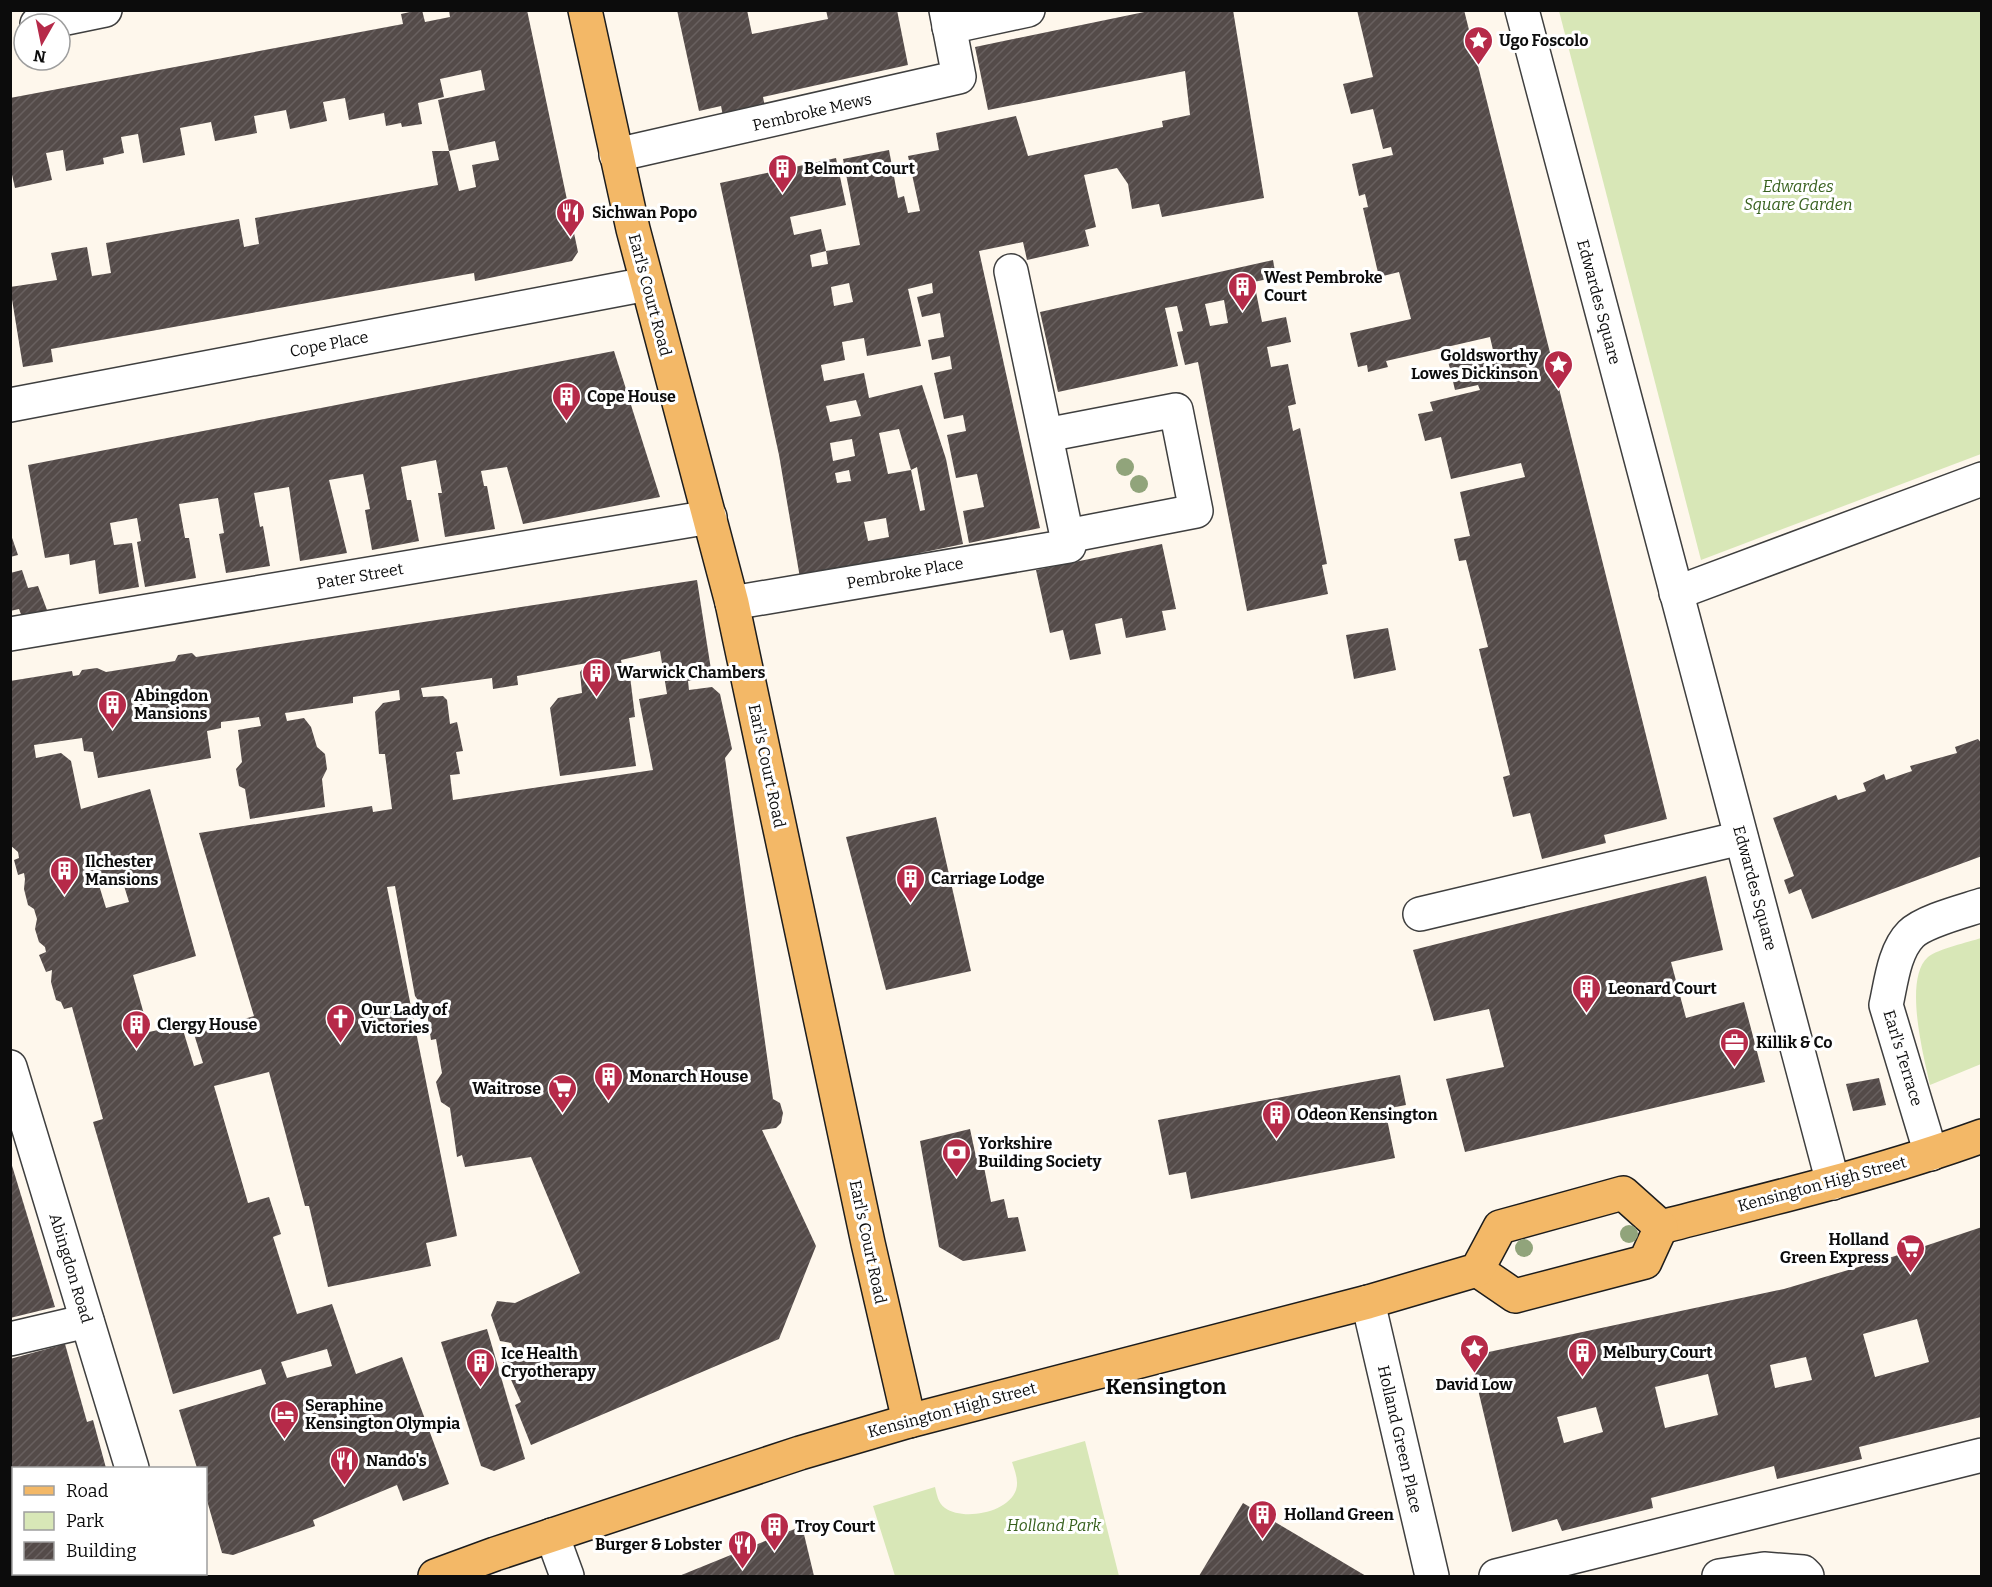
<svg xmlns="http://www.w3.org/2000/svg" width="1992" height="1587" font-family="Bitter,serif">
<defs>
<pattern id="building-hatch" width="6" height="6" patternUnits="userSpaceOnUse" patternTransform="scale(1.5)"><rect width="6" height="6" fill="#544b49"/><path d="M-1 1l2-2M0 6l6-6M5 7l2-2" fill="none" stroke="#68605f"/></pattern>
</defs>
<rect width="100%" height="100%" fill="#fef7ec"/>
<g fill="#d8e7b7">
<polygon points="1559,11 1981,11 1981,454 1701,560"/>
<path d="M 1981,938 L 1981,1064 L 1930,1085 C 1924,1057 1903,979 1928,957 C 1938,949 1969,942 1981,938 Z"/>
<path d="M 1085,1441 L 1119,1576 L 895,1576 L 873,1506 L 935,1487 C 937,1495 938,1503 945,1508 C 963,1521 1008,1513 1016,1490 C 1019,1481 1015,1471 1012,1462 Z"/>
</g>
<g fill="url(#building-hatch)" fill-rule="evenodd">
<polygon points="419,10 422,10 425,22 450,17 449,10 527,10 578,252 572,261 475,281 474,273 51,349 53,362 23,367 10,287 57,280 51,253 87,247 92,276 111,273 106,243 239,219 244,247 259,244 255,218 438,185 432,151 449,151 459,191 476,187 472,165 499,160 495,141 449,151 438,100 485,90 481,70 440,79 444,97 418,103 422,124 402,127 401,123 386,126 384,113 349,120 345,98 323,102 327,121 290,129 286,110 254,116 257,133 215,141 211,122 180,128 185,155 143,163 138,134 121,137 124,153 103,158 104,164 66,171 63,150 46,153 52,180 15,188 10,166 10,98 403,24 401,14"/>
<polygon points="677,10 747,10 752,34 828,19 826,10 897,10 908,65 763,97 765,107 723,116 721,106 699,111"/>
<path d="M 1154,10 L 1233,10 L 1264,198 L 1162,217 L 1159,204 L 1132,209 L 1128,184 L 1117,168 L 1084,175 L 1096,227 L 1085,230 L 1089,246 L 1027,260 L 1023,242 L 979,251 L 1040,528 L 969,543 L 963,511 L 984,507 L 977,474 L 956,478 L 947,435 L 966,431 L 963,415 L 944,419 L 934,373 L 952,369 L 950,356 L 932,360 L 928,340 L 944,337 L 940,313 L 922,317 L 917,297 L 933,293 L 932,283 L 908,289 L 921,346 L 867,356 L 864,338 L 842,342 L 845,360 L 821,365 L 824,381 L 864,373 L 869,398 L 922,385 L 946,459 L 963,544 L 800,578 L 779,455 L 720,183 L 836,158 L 846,205 L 790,217 L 794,235 L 821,229 L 826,251 L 810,255 L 812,267 L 828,264 L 826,251 L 860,245 L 843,159 L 889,150 L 898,198 L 904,196 L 908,213 L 920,211 L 908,156 L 939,150 L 936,133 L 1016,116 L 1028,156 L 1163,127 L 1162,121 L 1190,115 L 1185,71 L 988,110 L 975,47 ZM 849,283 L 853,302 L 834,306 L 831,287 ZM 856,400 L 861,416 L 830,422 L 826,406 ZM 899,429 L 911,470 L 888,474 L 879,433 ZM 852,439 L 855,456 L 833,461 L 830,443 ZM 917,467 L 925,510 L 920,511 L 911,470 ZM 849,470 L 851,481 L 837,483 L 835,473 ZM 886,518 L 889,537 L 868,541 L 864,522 Z"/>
<polygon points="1357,10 1464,10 1667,819 1604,835 1606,843 1542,859 1530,813 1513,817 1503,777 1510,775 1479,649 1488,647 1466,560 1459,561 1454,539 1470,536 1460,492 1525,477 1521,463 1451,479 1441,437 1425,441 1418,414 1433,411 1430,402 1480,390 1478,385 1455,390 1448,361 1493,350 1490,337 1386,361 1388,367 1368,372 1367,365 1358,367 1350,333 1411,319 1399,272 1379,277 1363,208 1368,207 1365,194 1359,196 1352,164 1393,155 1391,147 1383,149 1373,109 1351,114 1343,84 1373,77"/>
<path d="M 1273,260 L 1276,277 L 1254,282 L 1262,322 L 1286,317 L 1291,342 L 1267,347 L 1271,367 L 1288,364 L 1296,404 L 1288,406 L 1293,431 L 1300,428 L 1327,564 L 1322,565 L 1328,594 L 1247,611 L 1198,362 L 1185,365 L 1177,332 L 1183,331 L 1177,306 L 1165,308 L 1178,366 L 1058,392 L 1040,312 ZM 1224,300 L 1228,323 L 1210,326 L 1205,304 Z"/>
<polygon points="614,351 660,497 523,524 507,467 481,471 484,486 487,486 495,529 445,537 438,493 442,493 436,460 401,467 407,500 411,500 419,541 372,550 365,510 370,509 363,474 329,480 347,553 300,561 289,487 254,493 260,527 263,526 270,566 226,573 219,534 224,533 218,498 179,504 185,538 189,538 196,578 145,587 137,542 141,541 137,518 110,523 114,545 132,543 139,587 99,594 95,560 70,565 69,554 45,558 28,465"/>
<polygon points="10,532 18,555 10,557"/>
<polygon points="1162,544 1176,609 1162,611 1166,630 1126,638 1122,618 1095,624 1101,654 1070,660 1063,630 1050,633 1036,570"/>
<polygon points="22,570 28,588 38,586 47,610 22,617 19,609 10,611 10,573"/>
<path d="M 697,580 L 712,676 L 688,681 L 689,690 L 712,687 L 720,694 L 732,749 L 725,758 L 773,1099 L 780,1103 L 783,1113 L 781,1123 L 776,1128 L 762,1130 L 816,1246 L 779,1339 L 531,1445 L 515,1405 L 521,1402 L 503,1362 L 517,1355 L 511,1343 L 500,1341 L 491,1315 L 497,1301 L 515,1303 L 580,1273 L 531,1157 L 465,1167 L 462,1155 L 457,1157 L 450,1108 L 441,1102 L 436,1082 L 442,1073 L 436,1039 L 431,1040 L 427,1013 L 415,996 L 395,886 L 387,887 L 457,1236 L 426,1243 L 431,1266 L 328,1287 L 309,1206 L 305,1206 L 269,1072 L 214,1086 L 248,1203 L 269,1197 L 281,1234 L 273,1237 L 297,1314 L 332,1304 L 356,1374 L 402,1357 L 449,1484 L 403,1501 L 397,1485 L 313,1520 L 315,1526 L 233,1555 L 222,1553 L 206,1497 L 206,1468 L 197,1468 L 179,1410 L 266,1384 L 261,1369 L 173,1394 L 93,1122 L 103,1119 L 72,1007 L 64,1009 L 61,1002 L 56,1000 L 51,982 L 52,970 L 46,972 L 39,955 L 46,952 L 45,947 L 39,942 L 35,929 L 37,919 L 34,909 L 28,905 L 24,889 L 25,879 L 24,873 L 18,875 L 14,860 L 19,858 L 18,852 L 10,845 L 10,681 L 72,671 L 73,676 L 79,675 L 82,670 L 97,668 L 106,672 L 175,661 L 178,655 L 192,653 L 196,657 ZM 660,651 L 667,694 L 639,699 L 653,770 L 453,800 L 450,775 L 460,774 L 456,752 L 463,751 L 457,722 L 450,724 L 447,700 L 443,696 L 423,697 L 421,688 L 492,678 L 493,689 L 518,685 L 517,676 L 587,663 L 580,672 L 582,693 L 558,698 L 550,708 L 560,776 L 636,766 L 629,718 L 635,717 L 630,676 L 624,677 L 621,660 ZM 399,690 L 400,700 L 383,703 L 375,712 L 379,754 L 385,754 L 392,809 L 373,812 L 372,806 L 199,833 L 254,1016 L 194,1034 L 203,1063 L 194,1066 L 183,1030 L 169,1034 L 167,1028 L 149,1032 L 133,975 L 196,956 L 150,789 L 81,809 L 71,761 L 61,753 L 36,758 L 34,745 L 82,738 L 84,751 L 93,752 L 98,778 L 211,758 L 207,731 L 221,728 L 221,722 L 259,717 L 261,726 L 238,730 L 242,762 L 236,769 L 239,786 L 245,789 L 250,819 L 325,807 L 322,779 L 327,769 L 325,754 L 317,747 L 311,727 L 304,718 L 287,721 L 285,713 L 353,703 L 353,697 ZM 121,876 L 129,902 L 106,908 L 98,882 ZM 327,1349 L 332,1366 L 287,1378 L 281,1362 Z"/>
<polygon points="1388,628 1396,670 1354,679 1346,635"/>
<polygon points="1978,739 1982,744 1982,856 1812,919 1801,889 1789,894 1784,880 1794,876 1773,818 1836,795 1838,800 1866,791 1863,783 1884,774 1886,780 1912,771 1910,766 1957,753 1955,747"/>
<polygon points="936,817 971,971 886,990 846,837"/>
<polygon points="1706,876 1723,950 1671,962 1686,1018 1744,1002 1765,1082 1465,1152 1446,1079 1504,1067 1489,1009 1434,1021 1413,950"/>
<polygon points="1400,1075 1406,1105 1385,1109 1395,1158 1191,1199 1186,1172 1169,1175 1158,1120"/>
<polygon points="1879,1078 1886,1105 1853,1111 1846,1084"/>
<polygon points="970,1129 976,1157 982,1157 991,1202 1004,1199 1008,1218 1018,1217 1026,1251 963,1261 939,1247 920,1141"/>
<polygon points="10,1159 55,1307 10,1318"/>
<path d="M 1982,1227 L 1981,1417 L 1859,1447 L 1862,1459 L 1777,1479 L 1774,1466 L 1651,1498 L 1653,1508 L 1562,1531 L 1557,1519 L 1512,1532 L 1470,1356 L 1784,1289 L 1889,1258 ZM 1917,1319 L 1929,1362 L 1875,1377 L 1863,1334 ZM 1806,1357 L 1812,1380 L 1775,1388 L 1770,1365 ZM 1708,1374 L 1718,1415 L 1665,1428 L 1655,1387 ZM 1596,1407 L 1603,1432 L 1564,1443 L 1557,1417 Z"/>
<polygon points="487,1329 525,1459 494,1471 481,1466 441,1342"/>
<polygon points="65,1344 87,1422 93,1420 106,1468 14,1468 14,1526 10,1526 10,1359"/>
<polygon points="1243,1503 1366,1576 1199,1576"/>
<polygon points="802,1526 814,1576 679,1576"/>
<polygon points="14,1536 14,1574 134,1574 135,1576 10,1576 10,1537"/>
</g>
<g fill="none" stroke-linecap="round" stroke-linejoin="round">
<defs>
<g id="minor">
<polyline points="1522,10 1833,1183"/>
<polyline points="37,24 105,10"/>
<polyline points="949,27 1028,10"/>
<polyline points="616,155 959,77 946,10"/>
<polyline points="10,405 647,284"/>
<polyline points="1046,435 1176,410 1196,511 1067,536"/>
<polyline points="1676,593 1982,479"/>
<polyline points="732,603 1069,546 1011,271"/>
<polyline points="10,634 710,517"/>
<polyline points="1420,914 1741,838"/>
<polyline points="10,1067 132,1468"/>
<path d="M 1931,1154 L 1886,1005 C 1891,983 1894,951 1911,934 C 1924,921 1964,911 1982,905"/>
<polyline points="1368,1302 1432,1576"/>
<polyline points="10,1339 87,1321"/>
<polyline points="552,1535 567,1576"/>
<polyline points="169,1574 170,1576"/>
<polyline points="1496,1576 1982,1455"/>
<polyline points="1719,1576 1764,1569 1803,1572 1807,1576"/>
</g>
<g id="major">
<polyline points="585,10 633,229 732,603 868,1243 909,1421"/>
<path d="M 1661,1227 C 1769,1199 1877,1174 1982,1136"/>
<polyline points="1477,1270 1515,1296 1645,1262 1661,1227"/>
<polyline points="435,1576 495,1554 800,1453 909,1421 1368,1302 1477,1270 1500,1227 1623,1193 1661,1227"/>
</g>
</defs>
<use href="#minor" stroke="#3f3f3f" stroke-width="36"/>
<use href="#major" stroke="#1d1d1d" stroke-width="36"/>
<use href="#minor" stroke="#fff" stroke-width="33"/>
<use href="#major" stroke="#f3b867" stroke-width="33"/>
</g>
<g fill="#91a47b">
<circle cx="1125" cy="467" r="9"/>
<circle cx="1139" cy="484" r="9"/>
<circle cx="1629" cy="1234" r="9"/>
<circle cx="1524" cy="1248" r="9"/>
</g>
<defs>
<symbol id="sight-pin" viewBox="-11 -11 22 30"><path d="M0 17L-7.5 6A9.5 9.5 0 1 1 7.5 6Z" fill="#b62a49" stroke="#fff"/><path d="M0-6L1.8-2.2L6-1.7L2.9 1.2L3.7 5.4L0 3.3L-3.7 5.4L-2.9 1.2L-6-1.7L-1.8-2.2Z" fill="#fff"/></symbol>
<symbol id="building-pin" viewBox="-11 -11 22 30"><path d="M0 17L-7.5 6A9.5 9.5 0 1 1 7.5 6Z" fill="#b62a49" stroke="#fff"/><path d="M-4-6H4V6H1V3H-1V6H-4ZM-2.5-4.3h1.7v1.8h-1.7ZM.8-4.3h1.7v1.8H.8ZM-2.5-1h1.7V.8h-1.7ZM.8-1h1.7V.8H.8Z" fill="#fff"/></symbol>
<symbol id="restaurant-pin" viewBox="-11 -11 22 30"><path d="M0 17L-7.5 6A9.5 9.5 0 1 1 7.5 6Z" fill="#b62a49" stroke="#fff"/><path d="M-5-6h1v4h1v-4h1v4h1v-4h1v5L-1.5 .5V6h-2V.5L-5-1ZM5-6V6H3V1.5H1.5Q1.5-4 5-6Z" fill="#fff"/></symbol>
<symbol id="church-pin" viewBox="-11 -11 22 30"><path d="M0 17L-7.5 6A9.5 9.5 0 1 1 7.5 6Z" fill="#b62a49" stroke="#fff"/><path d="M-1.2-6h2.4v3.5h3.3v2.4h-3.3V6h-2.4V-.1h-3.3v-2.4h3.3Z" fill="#fff"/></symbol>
<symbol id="office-pin" viewBox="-11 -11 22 30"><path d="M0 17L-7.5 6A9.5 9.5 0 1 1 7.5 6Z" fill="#b62a49" stroke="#fff"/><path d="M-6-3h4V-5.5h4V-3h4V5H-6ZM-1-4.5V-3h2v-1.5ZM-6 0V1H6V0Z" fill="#fff"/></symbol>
<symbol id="supermarket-pin" viewBox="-11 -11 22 30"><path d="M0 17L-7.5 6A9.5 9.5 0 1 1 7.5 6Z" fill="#b62a49" stroke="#fff"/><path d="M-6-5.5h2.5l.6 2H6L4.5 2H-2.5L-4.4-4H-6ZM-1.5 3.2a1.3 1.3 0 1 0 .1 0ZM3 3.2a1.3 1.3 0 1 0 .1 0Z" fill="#fff"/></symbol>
<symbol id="bank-pin" viewBox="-11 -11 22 30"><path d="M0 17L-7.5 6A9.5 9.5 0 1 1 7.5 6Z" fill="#b62a49" stroke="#fff"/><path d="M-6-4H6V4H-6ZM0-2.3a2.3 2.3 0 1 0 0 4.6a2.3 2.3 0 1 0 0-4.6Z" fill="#fff"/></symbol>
<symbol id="hotel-pin" viewBox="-11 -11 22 30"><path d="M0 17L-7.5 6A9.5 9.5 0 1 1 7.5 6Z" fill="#b62a49" stroke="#fff"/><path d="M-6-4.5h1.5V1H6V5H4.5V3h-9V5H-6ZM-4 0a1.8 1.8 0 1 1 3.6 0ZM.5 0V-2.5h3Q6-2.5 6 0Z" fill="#fff"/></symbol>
</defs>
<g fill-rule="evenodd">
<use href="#sight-pin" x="1462" y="24" width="33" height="45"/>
<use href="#building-pin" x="766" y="152" width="33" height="45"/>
<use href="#restaurant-pin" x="554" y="196" width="33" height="45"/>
<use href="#building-pin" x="1226" y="270" width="33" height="45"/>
<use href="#sight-pin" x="1542" y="348" width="33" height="45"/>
<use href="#building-pin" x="550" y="380" width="33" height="45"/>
<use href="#building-pin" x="580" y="656" width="33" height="45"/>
<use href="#building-pin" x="96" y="688" width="33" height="45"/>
<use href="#building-pin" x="48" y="854" width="33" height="45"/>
<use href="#building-pin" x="894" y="862" width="33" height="45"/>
<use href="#building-pin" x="1570" y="972" width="33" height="45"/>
<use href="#church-pin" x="324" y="1002" width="33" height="45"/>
<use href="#building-pin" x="120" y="1008" width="33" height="45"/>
<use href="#office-pin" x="1718" y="1026" width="33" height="45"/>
<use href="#building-pin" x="592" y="1060" width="33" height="45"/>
<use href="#supermarket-pin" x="546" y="1072" width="33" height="45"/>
<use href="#building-pin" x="1260" y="1098" width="33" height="45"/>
<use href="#bank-pin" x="940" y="1136" width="33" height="45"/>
<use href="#supermarket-pin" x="1894" y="1232" width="33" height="45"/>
<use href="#sight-pin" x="1458" y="1332" width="33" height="45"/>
<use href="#building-pin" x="1566" y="1336" width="33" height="45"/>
<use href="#building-pin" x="464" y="1346" width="33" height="45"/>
<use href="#hotel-pin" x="268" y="1398" width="33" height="45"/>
<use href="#restaurant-pin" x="328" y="1444" width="33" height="45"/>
<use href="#building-pin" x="1246" y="1498" width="33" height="45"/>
<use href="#building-pin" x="758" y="1510" width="33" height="45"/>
<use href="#restaurant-pin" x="726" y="1528" width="33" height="45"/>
</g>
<g text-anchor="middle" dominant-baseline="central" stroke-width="6" stroke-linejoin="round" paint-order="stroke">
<g font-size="16" font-weight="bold" fill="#0c0c0c" stroke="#fff" text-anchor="start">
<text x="1499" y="40">Ugo Foscolo</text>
<text x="804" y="168">Belmont Court</text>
<text x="592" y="212">Sichwan Popo</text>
<text x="1264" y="277">West Pembroke<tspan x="1264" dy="18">Court</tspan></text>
<text x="1538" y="355" text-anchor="end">Goldsworthy<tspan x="1538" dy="18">Lowes Dickinson</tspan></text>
<text x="587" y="396">Cope House</text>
<text x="617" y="672">Warwick Chambers</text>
<text x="134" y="695">Abingdon<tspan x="134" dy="18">Mansions</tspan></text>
<text x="85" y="861">Ilchester<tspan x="85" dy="18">Mansions</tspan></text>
<text x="931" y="878">Carriage Lodge</text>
<text x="1608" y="988">Leonard Court</text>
<text x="361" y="1009">Our Lady of<tspan x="361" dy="18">Victories</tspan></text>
<text x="157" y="1024">Clergy House</text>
<text x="1756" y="1042">Killik &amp; Co</text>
<text x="629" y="1076">Monarch House</text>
<text x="541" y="1088" text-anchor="end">Waitrose</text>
<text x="1297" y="1114">Odeon Kensington</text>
<text x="978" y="1143">Yorkshire<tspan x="978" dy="18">Building Society</tspan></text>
<text x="1889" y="1239" text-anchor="end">Holland<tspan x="1889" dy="18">Green Express</tspan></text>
<text x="1603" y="1352">Melbury Court</text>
<text x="501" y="1353">Ice Health<tspan x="501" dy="18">Cryotherapy</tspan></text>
<text x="1474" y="1384" text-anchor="middle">David Low</text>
<text x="305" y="1405">Seraphine<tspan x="305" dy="18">Kensington Olympia</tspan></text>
<text x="366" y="1460">Nando's</text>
<text x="1284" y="1514">Holland Green</text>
<text x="795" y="1526">Troy Court</text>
<text x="722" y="1544" text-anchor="end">Burger &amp; Lobster</text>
</g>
<g font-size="16" fill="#0c0c0c" stroke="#fff">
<text transform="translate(812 112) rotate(-13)">Pembroke Mews</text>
<text transform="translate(650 295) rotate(75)">Earl's Court Road</text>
<text transform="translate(1599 302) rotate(75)">Edwardes Square</text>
<text transform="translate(329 344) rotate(-11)">Cope Place</text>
<text transform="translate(905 573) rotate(-10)">Pembroke Place</text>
<text transform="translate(360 576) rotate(-10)">Pater Street</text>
<text transform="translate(767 766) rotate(78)">Earl's Court Road</text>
<text transform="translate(1755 888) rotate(75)">Edwardes Square</text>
<text transform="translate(1903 1058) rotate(73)">Earl's Terrace</text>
<text transform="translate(1822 1184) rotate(-15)">Kensington High Street</text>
<text transform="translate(868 1242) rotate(78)">Earl's Court Road</text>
<text transform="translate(71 1268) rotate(73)">Abingdon Road</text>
<text transform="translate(952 1410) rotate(-15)">Kensington High Street</text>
<text transform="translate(1400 1439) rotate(77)">Holland Green Place</text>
</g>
<g font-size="16" font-style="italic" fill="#38611f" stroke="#fff">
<text x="1798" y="186">Edwardes<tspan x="1798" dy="18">Square Garden</tspan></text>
<text x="1054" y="1525">Holland Park</text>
</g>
<g font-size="22" font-weight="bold" fill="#0c0c0c" stroke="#fff">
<text x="1166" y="1386">Kensington</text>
</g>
</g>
<rect width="1992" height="1587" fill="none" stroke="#0c0c0c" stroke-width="24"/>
<rect x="12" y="1467" width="195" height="108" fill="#ffffff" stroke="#9e9e9e" stroke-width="1.5"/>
<rect x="24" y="1486" width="30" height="9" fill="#f3b867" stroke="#9e9e9e" stroke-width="1.5"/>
<text x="66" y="1497" font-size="18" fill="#0c0c0c">Road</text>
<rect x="24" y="1512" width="30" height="18" fill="#d8e7b7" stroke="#9e9e9e" stroke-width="1.5"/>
<text x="66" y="1527" font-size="18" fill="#0c0c0c">Park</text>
<rect x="24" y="1542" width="30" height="18" fill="url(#building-hatch)" stroke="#9e9e9e" stroke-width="1.5"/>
<text x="66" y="1557" font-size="18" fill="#0c0c0c">Building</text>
<g transform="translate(42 42) rotate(189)"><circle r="28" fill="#ffffff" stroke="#9e9e9e" stroke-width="1.5"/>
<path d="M0-4.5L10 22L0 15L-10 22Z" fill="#b62a49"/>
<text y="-9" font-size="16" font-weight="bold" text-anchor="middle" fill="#0c0c0c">N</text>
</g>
</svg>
